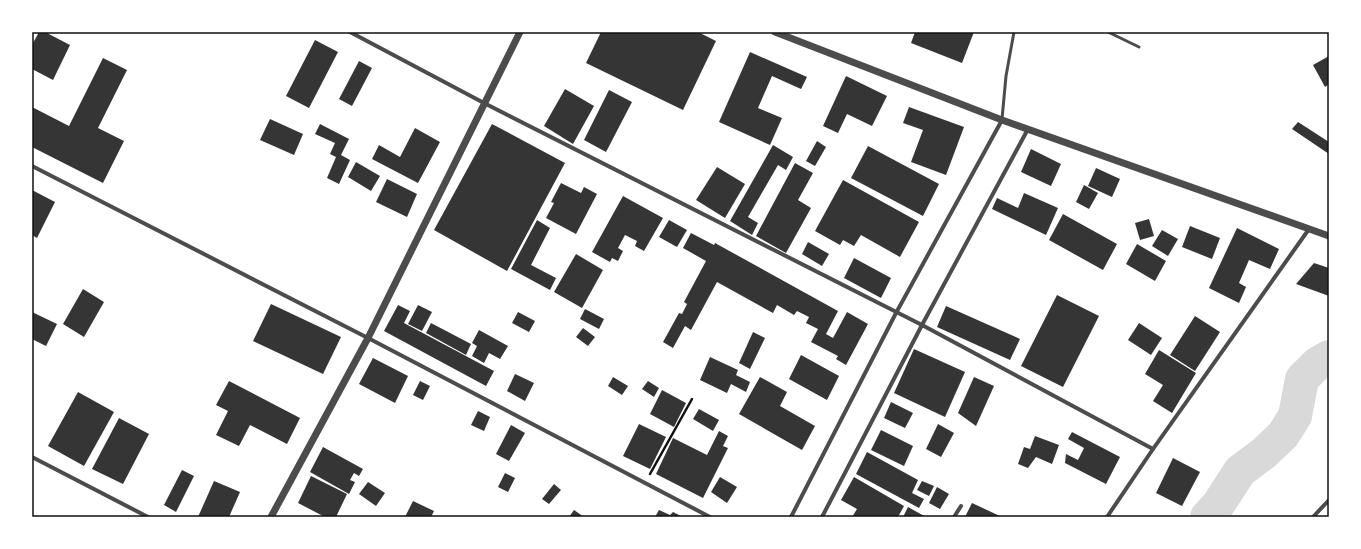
<svg xmlns="http://www.w3.org/2000/svg" width="1361" height="549" font-family="Commissioner,sans-serif">
<rect width="100%" height="100%" fill="#fff"/>
<g fill="none" stroke-linecap="round" stroke-linejoin="round">
<polyline stroke="#d9d9d9" stroke-width="34" points="1207,517 1218,505 1240,471 1264,453 1283,435 1295,416 1302,379 1317,364 1329,357"/>
</g>
<g fill="#353535">
<polygon points="39,32 45,32 70,45 53,80 32,69 32,45"/>
<polygon points="601,32 698,32 716,41 683,110 586,63"/>
<polygon points="915,32 974,32 962,63 911,43"/>
<polygon points="315,40 338,52 309,108 286,96"/>
<polygon points="750,52 807,77 801,89 772,76 758,108 782,118 770,145 719,122"/>
<polygon points="1329,56 1329,84 1325,87 1313,65"/>
<polygon points="103,58 127,70 98,128 124,141 103,183 32,147 32,107 69,126"/>
<polygon points="359,61 372,68 352,106 339,99"/>
<polygon points="846,76 887,96 872,126 847,114 838,133 823,126"/>
<polygon points="565,89 594,106 573,144 544,126"/>
<polygon points="609,90 632,102 606,152 584,140"/>
<polygon points="909,107 964,127 946,175 911,162 923,130 903,123"/>
<polygon points="270,119 303,134 294,155 260,140"/>
<polygon points="1298,122 1329,142 1329,154 1292,129"/>
<polygon points="320,124 349,139 341,155 350,160 339,184 327,178 336,157 330,154 335,143 315,134"/>
<polygon points="492,124 565,163 507,271 434,230"/>
<polygon points="415,128 440,142 418,183 372,159 379,145 400,157"/>
<polygon points="817,141 826,147 815,166 806,161"/>
<polygon points="773,145 793,157 786,170 778,165 748,217 758,223 752,235 730,221"/>
<polygon points="868,146 939,184 923,216 851,178"/>
<polygon points="1031,149 1061,164 1051,186 1021,172"/>
<polygon points="356,162 380,176 371,191 348,177"/>
<polygon points="795,163 813,173 798,200 811,208 786,253 756,236"/>
<polygon points="717,167 745,184 725,218 696,200"/>
<polygon points="1096,168 1120,179 1112,197 1088,186"/>
<polygon points="387,179 417,194 407,217 376,202"/>
<polygon points="843,180 919,222 900,257 861,235 854,246 843,240 840,245 815,231"/>
<polygon points="561,183 581,193 584,187 597,194 576,234 546,218 554,203 551,202"/>
<polygon points="1084,185 1098,193 1089,209 1076,202"/>
<polygon points="32,190 55,202 37,238 32,235"/>
<polygon points="1024,193 1058,208 1046,235 992,209 997,198 1018,208"/>
<polygon points="623,196 663,218 644,251 635,246 637,241 625,235 618,248 623,251 618,261 612,258 610,262 592,252"/>
<polygon points="1063,214 1117,244 1103,270 1049,240"/>
<polygon points="1149,219 1154,236 1140,240 1135,223"/>
<polygon points="537,220 550,228 531,265 556,278 550,290 511,269"/>
<polygon points="669,220 687,230 677,247 659,237"/>
<polygon points="1190,226 1220,238 1212,259 1182,247"/>
<polygon points="1237,228 1279,249 1270,269 1249,260 1239,283 1246,287 1239,303 1209,288"/>
<polygon points="1162,230 1178,239 1168,256 1152,246"/>
<polygon points="691,233 714,245 715,243 838,311 826,334 833,338 847,312 868,324 846,365 836,359 838,356 811,342 818,329 806,323 809,317 797,311 794,315 777,305 773,313 717,282 691,330 685,326 673,348 663,342 679,313 682,314 687,304 684,302 706,261 683,248"/>
<polygon points="808,242 829,254 822,266 802,254"/>
<polygon points="1137,244 1166,261 1155,281 1126,264"/>
<polygon points="576,254 603,270 582,308 554,292"/>
<polygon points="854,258 891,278 881,298 844,278"/>
<polygon points="1314,263 1329,268 1329,296 1296,284"/>
<polygon points="83,289 104,302 84,337 63,324"/>
<polygon points="1057,295 1099,316 1063,387 1021,366"/>
<polygon points="271,304 341,337 323,374 253,341"/>
<polygon points="398,305 410,311 404,323 494,371 486,386 384,331"/>
<polygon points="418,305 432,312 422,331 408,324"/>
<polygon points="946,306 1020,339 1010,360 937,327"/>
<polygon points="585,309 604,319 599,329 580,319"/>
<polygon points="32,312 57,324 46,346 32,339"/>
<polygon points="518,312 535,321 529,332 512,323"/>
<polygon points="1195,316 1220,332 1195,371 1170,355"/>
<polygon points="431,323 471,344 466,355 426,333"/>
<polygon points="1139,323 1162,338 1151,355 1128,340"/>
<polygon points="583,328 595,337 588,346 576,337"/>
<polygon points="479,330 508,346 500,359 489,353 484,363 472,356 477,346 472,343"/>
<polygon points="753,332 765,338 750,369 739,363"/>
<polygon points="914,349 965,372 945,417 894,393"/>
<polygon points="1159,350 1196,373 1172,413 1153,401 1163,385 1145,374"/>
<polygon points="801,355 839,376 827,400 789,379"/>
<polygon points="710,357 738,370 736,375 750,382 746,392 731,384 727,393 700,380"/>
<polygon points="373,358 408,376 395,403 359,384"/>
<polygon points="515,374 534,383 525,401 507,391"/>
<polygon points="613,377 628,386 622,395 608,386"/>
<polygon points="760,377 787,392 780,406 815,426 802,450 739,414"/>
<polygon points="974,377 994,386 976,426 958,413"/>
<polygon points="229,381 300,418 287,444 250,425 239,446 216,435 228,411 216,405"/>
<polygon points="420,381 430,386 423,400 413,395"/>
<polygon points="648,381 659,388 654,397 642,389"/>
<polygon points="662,390 686,403 674,427 650,414"/>
<polygon points="78,392 114,412 84,466 48,446"/>
<polygon points="891,402 913,413 905,428 884,418"/>
<polygon points="699,409 719,420 713,431 693,419"/>
<polygon points="478,411 490,417 484,431 471,425"/>
<polygon points="119,418 149,434 123,484 92,469"/>
<polygon points="639,424 666,437 650,469 623,456"/>
<polygon points="938,424 954,433 941,457 926,449"/>
<polygon points="511,425 525,433 509,461 496,454"/>
<polygon points="881,430 913,446 904,466 871,450"/>
<polygon points="719,431 728,436 723,446 728,448 703,498 656,474 673,438 707,455"/>
<polygon points="1072,432 1120,457 1106,484 1065,463 1066,454 1078,460 1084,448 1068,439"/>
<polygon points="1035,436 1059,445 1052,464 1036,457 1028,468 1018,464 1024,447 1030,449"/>
<polygon points="323,447 363,469 359,476 354,473 350,480 355,482 349,494 310,472"/>
<polygon points="867,452 918,480 912,493 924,499 919,508 856,474"/>
<polygon points="1173,458 1200,472 1182,506 1156,493"/>
<polygon points="182,470 194,476 176,512 164,505"/>
<polygon points="505,473 515,478 508,492 498,487"/>
<polygon points="311,476 347,494 336,517 325,517 298,503"/>
<polygon points="720,477 737,487 727,503 711,492"/>
<polygon points="854,477 904,506 898,517 852,517 857,509 841,500"/>
<polygon points="214,481 240,492 229,517 198,517"/>
<polygon points="922,481 934,486 929,496 917,490"/>
<polygon points="368,482 385,493 376,506 359,494"/>
<polygon points="554,484 561,490 549,504 542,499"/>
<polygon points="937,487 949,494 940,509 929,503"/>
<polygon points="413,501 434,511 431,517 405,517"/>
<polygon points="972,503 1002,517 965,517"/>
<polygon points="908,507 926,517 903,517"/>
<polygon points="574,510 584,517 569,517"/>
<polygon points="659,510 670,515 673,512 683,517 655,517"/>
</g>
<g fill="none" stroke-linecap="round" stroke-linejoin="round">
<polyline stroke="#111" stroke-width="2.5" points="650,474 692,399"/>
<g stroke="#4c4c4c" stroke-width="3">
<polyline points="1108,32 1139,47"/>
<polyline points="1002,119 1006,76 1014,32"/>
</g>
<g stroke="#4c4c4c" stroke-width="4">
<polyline points="350,32 484,103 922,325 1153,449"/>
<polyline points="32,166 368,338 710,517"/>
<polyline points="32,457 148,517"/>
<polyline points="791,517 896,313 1002,120"/>
<polyline points="822,517 922,325 1028,129"/>
<polyline points="954,517 961,506"/>
<polyline points="1107,517 1153,449 1309,229"/>
<polyline points="1313,517 1329,500"/>
</g>
<g stroke="#4c4c4c" stroke-width="7">
<polyline points="775,32 1002,120 1329,236"/>
<polyline points="271,517 368,338 520,32"/>
</g>
</g>
<rect width="1361" height="549" fill="none" stroke="#ffffff" stroke-width="66"/>
<rect x="33" y="33" width="1295" height="483" fill="none" stroke="#111" stroke-width="1.5"/>
</svg>
